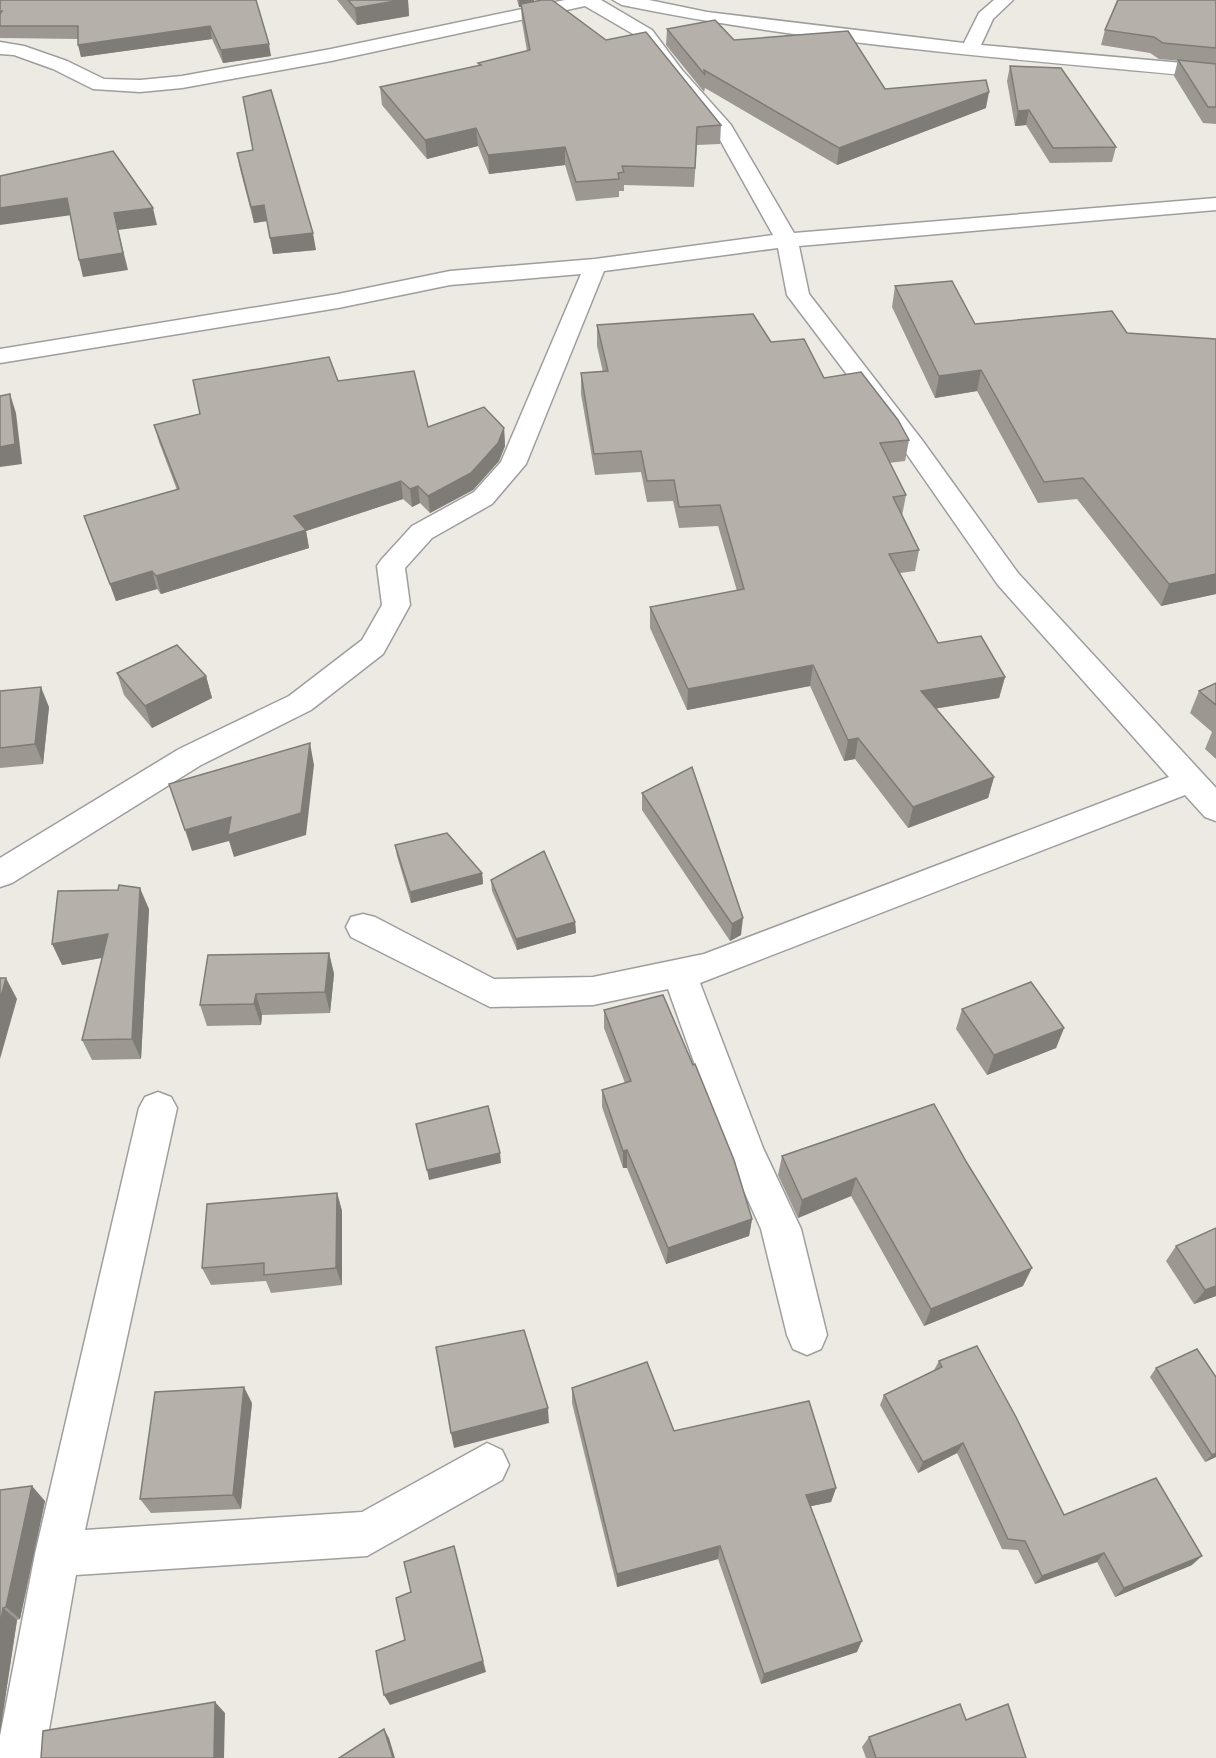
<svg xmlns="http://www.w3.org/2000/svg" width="1216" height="1758" font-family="Poppins,sans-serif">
<rect width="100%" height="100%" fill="#edeae4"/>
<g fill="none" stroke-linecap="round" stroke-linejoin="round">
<defs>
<g id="street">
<polygon points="565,0 601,0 652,30 682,70 731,125 794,233 1216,198 1216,210 799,246 809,294 922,440 1018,573 1216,788 1216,821 1205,817 1185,795 700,983 763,1148 801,1229 827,1335 821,1349 807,1355 793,1349 787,1335 761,1229 725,1149 668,989 593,1005 490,1007 351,937 346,927 351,917 363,914 375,917 494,979 593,977 704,954 1169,777 998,585 904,450 787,295 778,248 604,271 526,464 492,504 432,538 405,568 410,605 383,654 311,710 201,765 12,883 0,887 0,858 179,749 289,696 362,640 382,605 377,566 381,560 412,526 474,492 501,462 581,274 450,285 338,308 0,363 0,349 338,294 450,271 595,259 773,235 715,131 668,78 640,38 585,6 331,61 182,88 140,92 93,89 53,69 14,55 0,54 0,42 24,46 67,61 104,79 140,80 182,76 331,49"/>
<path d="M 613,0 L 649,0 L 707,12 L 964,43 L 979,13 L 994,0 L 1013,0 L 993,19 L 981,45 L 1216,66 L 1216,78 C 1018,59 817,45 622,5 Z"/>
<polygon points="158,1092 171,1097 177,1108 85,1530 362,1512 487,1443 502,1450 509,1465 502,1480 367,1556 76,1575 44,1758 0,1758 0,1736 35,1554 139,1108 145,1097"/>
</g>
</defs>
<use href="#street" stroke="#9e9e9e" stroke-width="3"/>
<use href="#street" fill="#fff" fill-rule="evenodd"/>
</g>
<g fill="#9d9792">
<polygon points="0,0 256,0 271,56 223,63 212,39 81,57 78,39 0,38"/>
<polygon points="337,0 408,0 409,16 357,25"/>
<polygon points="517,0 534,0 534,2 721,125 720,144 697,145 694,187 624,185 624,191 619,191 619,197 576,201 565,165 489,174 478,146 427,159 382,105 380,87 479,66 478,63 527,51 522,22 521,7 519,7"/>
<polygon points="1117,0 1216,0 1216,64 1159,59 1150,53 1101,45 1105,30"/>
<polygon points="667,29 734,40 885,89 986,108 837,165 705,88 704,92 666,45"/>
<polygon points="1178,60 1216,64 1216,124 1203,123 1174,76"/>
<polygon points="1010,66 1116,147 1112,162 1050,163 1026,125 1015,126 1007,81"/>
<polygon points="237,153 316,250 273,254 267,221 254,223 240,169"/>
<polygon points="895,286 975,324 1216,339 1216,594 1161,606 1077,499 1038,503 977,391 935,398 892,307"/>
<polygon points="597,325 771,342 824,378 909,440 905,461 889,463 906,495 902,516 919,550 915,571 900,573 938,643 1005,677 999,698 936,708 994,777 988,798 908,828 855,759 844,761 810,686 687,710 650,628 650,607 737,591 718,526 679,528 673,501 647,502 641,472 595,475 581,394 581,373 603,372 597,346"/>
<polygon points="338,381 428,427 504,428 505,446 499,461 473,490 430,513 420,503 412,507 403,499 306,531 309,548 161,594 157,589 116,601 84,516 177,490 159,442 154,425"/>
<polygon points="117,673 206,676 212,698 152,728 124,695"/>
<polygon points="1216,683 1216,759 1205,749 1212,732 1190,713 1199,691"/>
<polygon points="0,691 49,707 43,764 0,768"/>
<polygon points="642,793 741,935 730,941 642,810"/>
<polygon points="395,845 482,873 483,884 411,903 397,856"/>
<polygon points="491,880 575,922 576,933 517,950 492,891"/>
<polygon points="149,909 141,1059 92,1060 82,1040 102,958 62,965"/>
<polygon points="329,953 334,974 330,1013 262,1015 261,1025 207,1026 200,1005"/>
<polygon points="962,1009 1064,1028 1056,1048 987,1075 956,1029"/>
<polygon points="604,1010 752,1219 749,1236 666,1264 627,1168 623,1168 602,1107 602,1090 625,1083 604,1028"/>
<polygon points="934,1104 1023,1286 924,1326 851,1196 798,1218 778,1175 782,1156"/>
<polygon points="337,1193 342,1211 342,1285 271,1293 266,1281 211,1285 202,1268"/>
<polygon points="1216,1228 1216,1296 1194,1304 1166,1261 1176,1246"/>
<polygon points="939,1361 1064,1515 1192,1565 1115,1597 1097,1562 1035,1584 1018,1550 1002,1549 957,1453 918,1473 880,1405 884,1395 934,1370"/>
<polygon points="1156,1368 1216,1377 1216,1457 1205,1462 1150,1377"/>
<polygon points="572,1388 674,1431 836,1488 831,1502 811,1506 857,1652 761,1684 718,1559 617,1587 572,1403"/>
<polygon points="252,1403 241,1509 151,1513 140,1499"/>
<polygon points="0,1490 45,1501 20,1619 17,1620 0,1732"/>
<polygon points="966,1720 1026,1758 866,1758 862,1747 869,1737"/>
</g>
<g fill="#7f7b77">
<polygon points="401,0 408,0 409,16 357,25 355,8"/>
<polygon points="519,0 534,0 534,4 519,7"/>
<polygon points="210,26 212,39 81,57 78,45"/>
<polygon points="269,44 271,56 223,63 221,50"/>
<polygon points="989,92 986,108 837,165 839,148"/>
<polygon points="1029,110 1026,125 1015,126 1018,111"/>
<polygon points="476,128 478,146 427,159 425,140"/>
<polygon points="565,147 565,165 489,174 488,155"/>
<polygon points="67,198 72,215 0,225 0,208"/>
<polygon points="264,205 267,221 254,223 251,207"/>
<polygon points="153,208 157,225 118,230 128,270 83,277 79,260 114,213"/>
<polygon points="313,233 316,250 273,254 270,238"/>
<polygon points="981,370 977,391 935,398 939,376"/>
<polygon points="10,394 16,413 22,464 0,467 0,447"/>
<polygon points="504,428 505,446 499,461 473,490 430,513 428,496"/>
<polygon points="401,481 403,499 306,531 309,548 161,594 156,576 294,516"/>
<polygon points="418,486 420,503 412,507 410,489"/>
<polygon points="152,571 157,589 116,601 110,584"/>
<polygon points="1216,574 1216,594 1161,606 1169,584"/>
<polygon points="813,665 810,686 687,710 688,689"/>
<polygon points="206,676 212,698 152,728 145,706"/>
<polygon points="1005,677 999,698 916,712 921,691"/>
<polygon points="41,687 49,707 43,764 35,744"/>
<polygon points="858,738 855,759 844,761 848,740"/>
<polygon points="310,743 314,765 306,835 234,857 229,841 192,851 185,830"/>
<polygon points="994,777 988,798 908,828 913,807"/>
<polygon points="482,873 483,884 411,903 410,892"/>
<polygon points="140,888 149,909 141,1059 132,1039"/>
<polygon points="743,918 741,935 730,941 732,924"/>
<polygon points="575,922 576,933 517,950 516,939"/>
<polygon points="108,934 117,955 62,965 52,944"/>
<polygon points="329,953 334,974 330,1013 325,992"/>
<polygon points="6,978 17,999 0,1059 0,1000"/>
<polygon points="256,994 262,1015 261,1025 254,1004"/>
<polygon points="1064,1028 1056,1048 987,1075 994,1055"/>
<polygon points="627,1150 627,1168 623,1168 623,1151"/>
<polygon points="500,1153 501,1163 429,1180 427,1170"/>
<polygon points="856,1178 851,1196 798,1218 802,1200"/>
<polygon points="337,1193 342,1211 342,1285 336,1268"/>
<polygon points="752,1219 749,1236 666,1264 668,1248"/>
<polygon points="1032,1268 1023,1286 924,1326 931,1309"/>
<polygon points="1216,1286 1216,1296 1194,1304 1205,1290"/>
<polygon points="244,1387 252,1403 241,1509 233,1495"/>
<polygon points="548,1408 549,1423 454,1448 451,1433"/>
<polygon points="963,1443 957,1453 918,1473 923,1462"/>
<polygon points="1216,1453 1216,1457 1205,1462 1212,1455"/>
<polygon points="32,1486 45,1501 20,1619 6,1607"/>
<polygon points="836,1488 831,1502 802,1508 806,1495"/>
<polygon points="720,1546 718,1559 617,1587 617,1574"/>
<polygon points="1104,1553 1097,1562 1035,1584 1042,1576"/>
<polygon points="1202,1556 1192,1565 1115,1597 1124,1588"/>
<polygon points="457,1560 486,1672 390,1705 384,1695"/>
<polygon points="3,1608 17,1620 0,1732 0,1627"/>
<polygon points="862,1641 857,1652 761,1684 764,1674"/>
<polygon points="215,1702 225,1713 224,1758 214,1758"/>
<polygon points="384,1729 389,1738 395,1758 393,1758"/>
</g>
<g fill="#b6b0aa" stroke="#7f7b77" stroke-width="1.5">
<polygon points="0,0 256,0 269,44 221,50 210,26 78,45 78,26 0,26 0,14 2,11 0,11"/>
<polygon points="348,0 401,0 355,8"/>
<polygon points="542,0 552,0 606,40 646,32 721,125 697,127 695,168 622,166 624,172 618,173 619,179 576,182 565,147 488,155 476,128 425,140 380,87 481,65 478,63 530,50 521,4"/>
<polygon points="1118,0 1216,0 1216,48 1163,43 1154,37 1105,30"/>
<polygon points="715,20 734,40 848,31 885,89 986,80 989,92 839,148 704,70 705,75 667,29"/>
<polygon points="1178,60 1216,64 1216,107 1208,107"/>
<polygon points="1010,66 1061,68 1116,147 1053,148 1029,110 1018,111"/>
<polygon points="271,90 313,233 270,238 264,205 251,207 237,153 253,150 243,97"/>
<polygon points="113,151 153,208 114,213 123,253 79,260 67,198 0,208 0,176"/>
<polygon points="952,281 975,324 1112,311 1127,333 1216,339 1216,574 1169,584 1083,478 1044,482 981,370 939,376 895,286"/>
<polygon points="753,314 771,342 804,339 824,378 861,372 898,420 909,440 880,443 906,495 893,497 919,550 889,554 938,643 981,636 1005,677 921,691 994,777 913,807 858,738 848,740 813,665 688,689 650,607 744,589 720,505 679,507 674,480 647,481 641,451 594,454 581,373 608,371 597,325"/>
<polygon points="329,357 338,381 414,371 428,427 484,407 504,428 498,443 471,473 428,496 418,486 410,489 401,481 294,516 306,530 156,576 152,571 110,584 84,516 179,489 154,425 200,414 193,380"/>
<polygon points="10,394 15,444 0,447 0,396"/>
<polygon points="177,645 206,676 145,706 117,673"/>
<polygon points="1216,683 1216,705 1199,691"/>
<polygon points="41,687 35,744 0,748 0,691"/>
<polygon points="310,743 301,813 228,835 231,817 185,830 169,784"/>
<polygon points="692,767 743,918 732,924 642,793"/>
<polygon points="447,833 482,873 410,892 395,845"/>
<polygon points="544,851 575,922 516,939 491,880"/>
<polygon points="119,885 140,888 132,1039 82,1040 108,934 52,944 58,891 118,890"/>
<polygon points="329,953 325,992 256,994 254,1004 200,1005 208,955"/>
<polygon points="0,978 6,978 0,1000"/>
<polygon points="1031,982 1064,1028 994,1055 962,1009"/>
<polygon points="663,995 693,1065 695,1064 734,1160 752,1219 668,1248 627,1150 623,1151 602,1090 631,1081 604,1010"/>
<polygon points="934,1104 967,1163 1032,1268 931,1309 856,1178 802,1200 782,1156"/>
<polygon points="488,1106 500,1153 427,1170 416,1124"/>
<polygon points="337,1193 336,1268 264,1275 264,1263 202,1268 207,1204"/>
<polygon points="1216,1228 1216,1286 1205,1290 1176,1246"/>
<polygon points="524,1330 548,1408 451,1433 436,1347"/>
<polygon points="977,1346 1016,1417 1064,1515 1156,1478 1202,1556 1124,1588 1104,1553 1042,1576 1025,1541 1008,1539 963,1443 923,1462 884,1395 942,1367 939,1361"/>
<polygon points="1197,1349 1216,1377 1216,1453 1212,1455 1156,1368"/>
<polygon points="647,1362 674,1431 809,1401 836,1488 806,1495 862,1641 764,1674 720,1546 617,1574 572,1388"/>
<polygon points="244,1387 233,1495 140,1499 155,1392"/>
<polygon points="32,1486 6,1607 3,1608 0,1627 0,1490"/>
<polygon points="454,1546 483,1661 384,1695 376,1651 405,1640 396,1598 411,1592 404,1562"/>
<polygon points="215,1702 214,1758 41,1758 43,1731"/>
<polygon points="960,1704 966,1720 1008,1704 1026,1758 876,1758 869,1737"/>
<polygon points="384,1729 393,1758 339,1758"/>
</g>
</svg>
